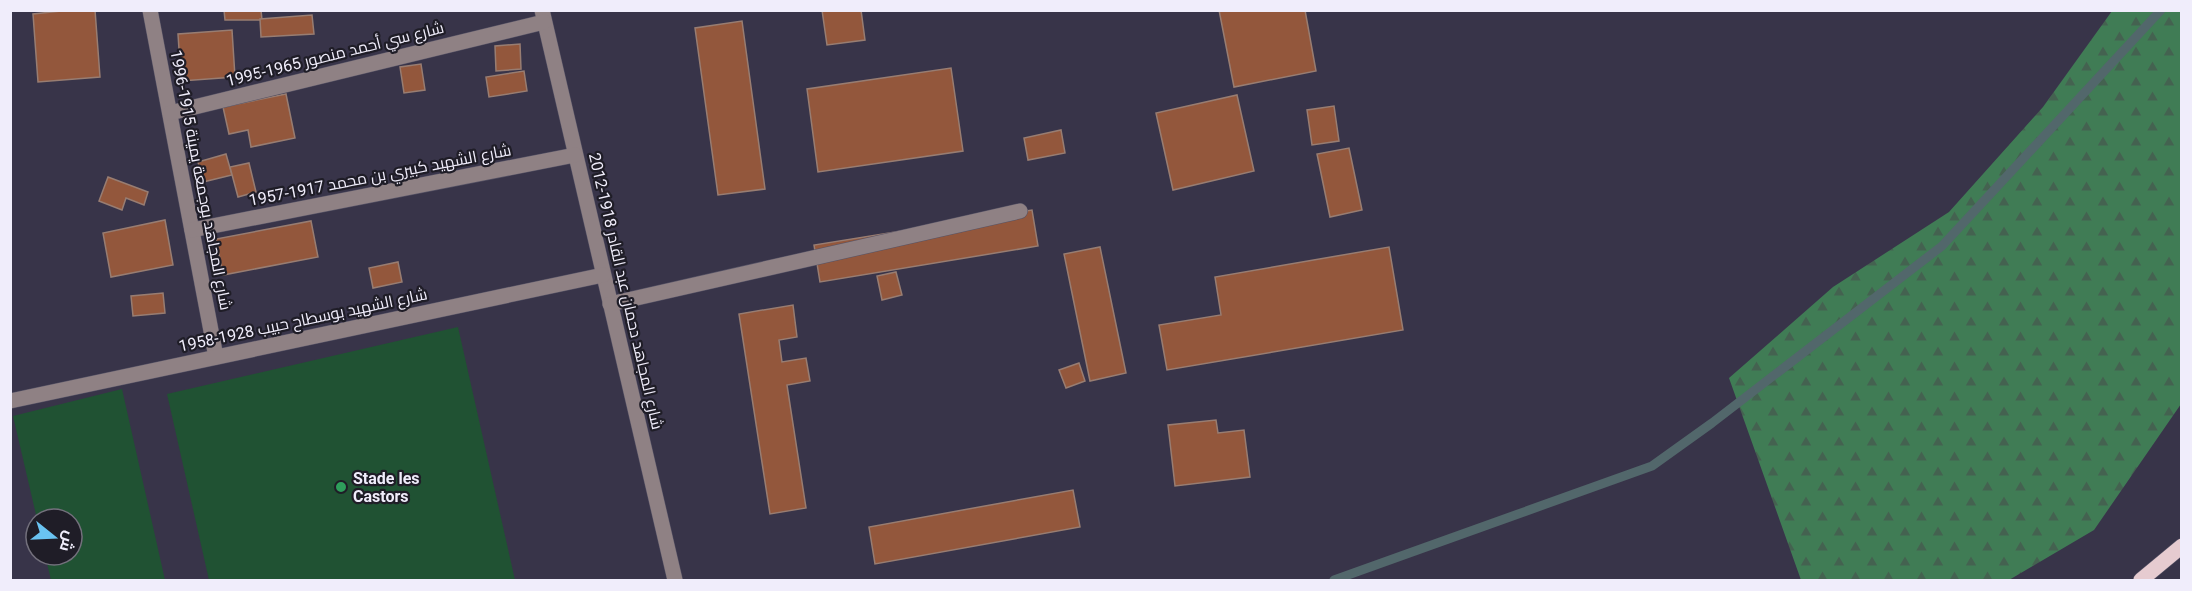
<svg xmlns="http://www.w3.org/2000/svg" width="2192" height="591" font-family="Roboto,Cairo,sans-serif">
<defs>
<pattern id="forest-firs" width="22" height="20" patternUnits="userSpaceOnUse" patternTransform="scale(1.5)"><rect width="22" height="20" fill="#407c55"/><path d="M5 1l3.5 6h-7zM16 11l3.5 6h-7z" fill="#446250"/></pattern>
</defs>
<rect width="100%" height="100%" fill="#383449"/>
<polygon fill="url(#forest-firs)" points="2112,11 2181,11 2181,404 2094,530 2009,580 1801,580 1729,378 1833,287 1949,212 2043,107"/>
<g fill="#205233">
<polygon points="458,327 515,580 209,580 167,394"/>
<polygon points="122,389 165,580 51,580 45,555 72,555 72,519 37,519 13,416"/>
</g>
<g fill="none" stroke-linecap="round" stroke-linejoin="round">
<polyline stroke="#52676b" stroke-width="9" points="1334,580 1652,466 1712,423 1942,246 2161,10"/>
</g>
<g fill="#93573c" stroke="#987d72" stroke-width="1.5">
<polygon points="71,10 95,10 100,77 38,82 33,14"/>
<polygon points="224,10 261,10 262,20 225,20"/>
<polygon points="822,10 861,10 865,40 827,45"/>
<polygon points="1219,10 1305,10 1316,71 1234,87"/>
<polygon points="312,15 314,34 261,37 260,19"/>
<polygon points="742,21 765,189 718,195 695,28"/>
<polygon points="232,30 235,77 181,81 178,34"/>
<polygon points="520,44 521,69 496,71 495,46"/>
<polygon points="421,64 425,90 404,93 400,67"/>
<polygon points="951,68 963,151 818,172 807,89"/>
<polygon points="524,71 527,91 489,97 486,77"/>
<polygon points="286,94 295,138 251,147 248,130 229,134 223,107"/>
<polygon points="1237,95 1254,171 1173,190 1156,113"/>
<polygon points="1334,106 1339,141 1312,145 1307,110"/>
<polygon points="1061,130 1065,153 1028,160 1024,138"/>
<polygon points="1349,148 1362,210 1330,217 1317,154"/>
<polygon points="226,154 232,175 203,182 198,162"/>
<polygon points="249,163 256,192 238,197 230,167"/>
<polygon points="108,177 148,192 144,205 126,198 122,210 99,201"/>
<polygon points="1032,210 1038,246 820,282 814,245"/>
<polygon points="165,220 173,265 111,277 103,233"/>
<polygon points="311,221 318,257 223,275 216,239"/>
<polygon points="1100,247 1126,373 1090,381 1064,254"/>
<polygon points="1389,247 1403,330 1167,370 1159,325 1221,315 1215,277"/>
<polygon points="398,262 402,282 373,288 369,268"/>
<polygon points="896,272 902,295 882,300 877,276"/>
<polygon points="163,293 165,313 133,316 131,296"/>
<polygon points="793,305 797,337 779,340 782,362 806,358 810,381 787,385 806,508 770,514 739,314"/>
<polygon points="1079,363 1085,381 1066,388 1059,370"/>
<polygon points="1216,420 1218,433 1244,430 1250,477 1175,486 1168,425"/>
<polygon points="1073,490 1080,527 875,564 869,527"/>
</g>
<g fill="none" stroke-linecap="round" stroke-linejoin="round">
<defs>
<g id="minor">
<polyline points="150,10 216,357"/>
<polyline points="542,10 675,580"/>
<polyline points="170,113 544,22"/>
<polyline points="192,230 575,155"/>
<polyline points="610,304 1020,211"/>
<polyline points="10,401 603,275"/>
</g>
<polyline id="major" points="2141,580 2182,546"/>
</defs>
<use href="#minor" stroke="#555265" stroke-width="16"/>
<use href="#major" stroke="#555265" stroke-width="16"/>
<use href="#minor" stroke="#8f8184" stroke-width="15"/>
<use href="#major" stroke="#e6cbd0" stroke-width="15"/>
</g>
<circle fill="#2e9e5b" stroke="#1f1d27" stroke-width="2" cx="341" cy="487" r="6"/>
<g text-anchor="middle" dominant-baseline="central" stroke-width="4.5" stroke-linejoin="round" paint-order="stroke">
<g font-size="16" fill="#f0edfb" stroke="#1f1d27">
<text transform="translate(335 54) rotate(-14)">شارع سي أحمد منصور 1965-1995</text>
<text transform="translate(380 175) rotate(-11)">شارع الشهيد كبيري بن محمد 1917-1957</text>
<text transform="translate(201 180) rotate(79)">شارع المجاهد بوجمعة يمينة 1915-1996</text>
<text transform="translate(626 291) rotate(77)">شارع المجاهد دحمان عبد القادر 1918-2012</text>
<text transform="translate(303 320) rotate(-12)">شارع الشهيد بوسطاح حبيب 1928-1958</text>
</g>
<g font-size="16" font-weight="bold" fill="#f0edfb" stroke="#1f1d27" text-anchor="start">
<text x="353" y="478">Stade les<tspan x="353" dy="18">Castors</tspan></text>
</g>
</g>
<rect width="2192" height="591" fill="none" stroke="#f0edfb" stroke-width="24"/>
<g transform="translate(54 537) rotate(108)"><circle r="28" fill="#1f1d27" stroke="#73707c" stroke-width="1.5"/>
<path d="M0-4.5L10 22L0 15L-10 22Z" fill="#6ac3f1"/>
<text y="-9" font-size="16" font-weight="bold" text-anchor="middle" fill="#f0edfb">ش</text>
</g>
</svg>
